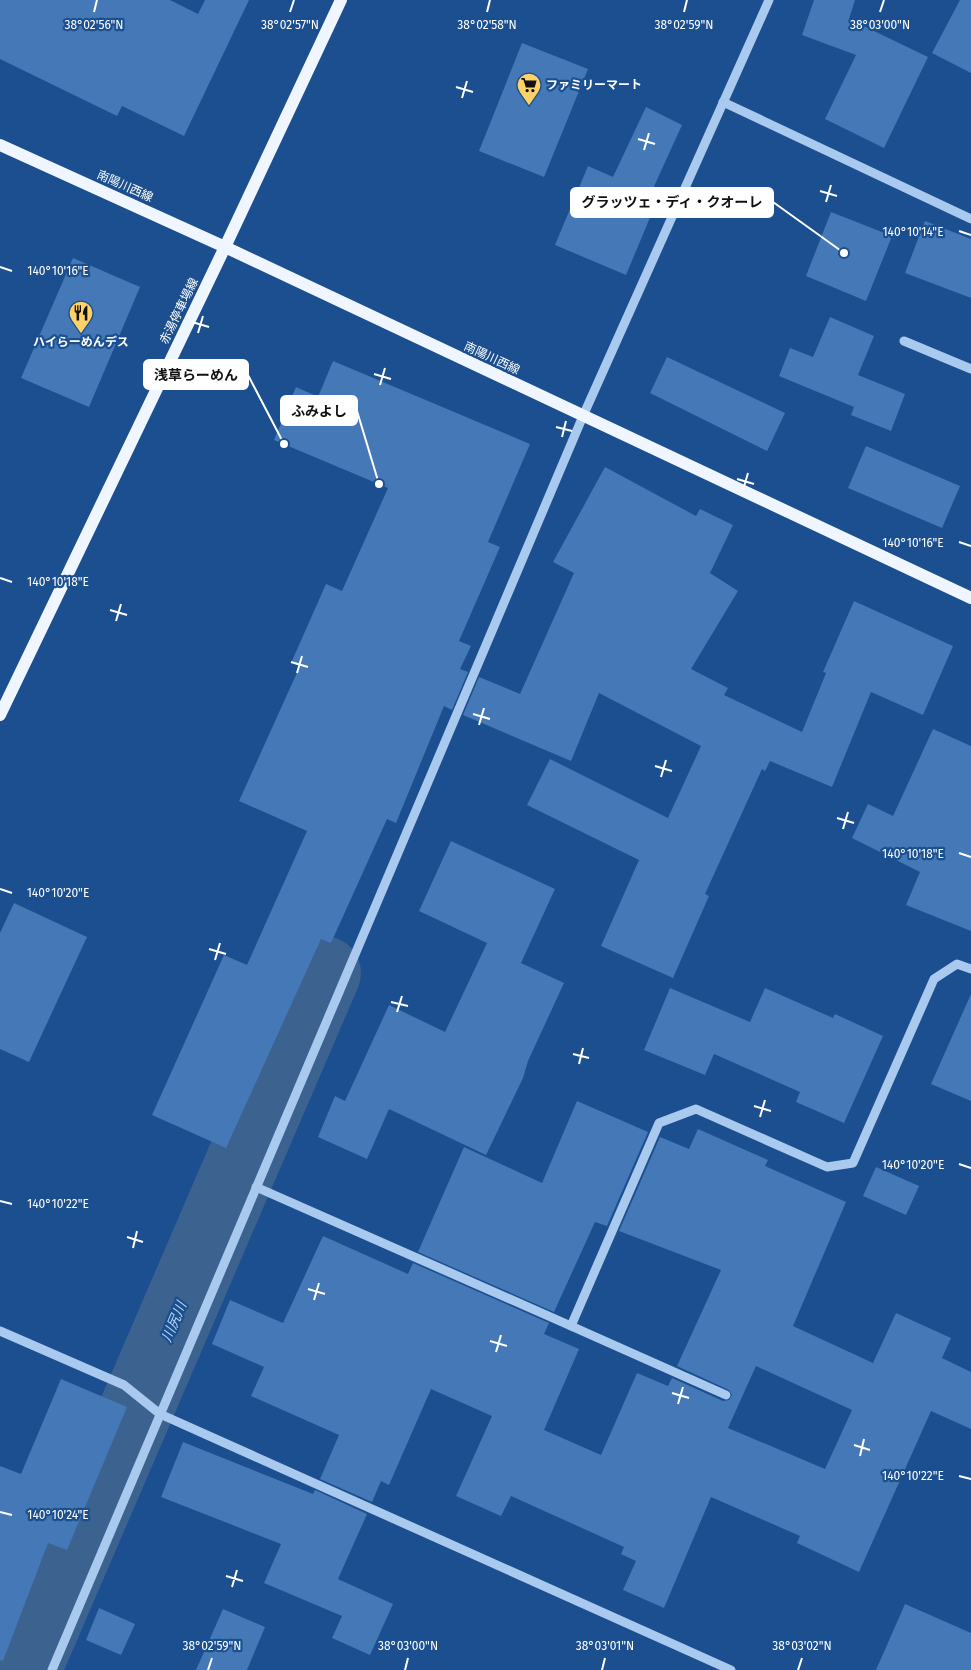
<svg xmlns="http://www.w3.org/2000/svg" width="971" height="1670" font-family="'Fira Sans','Noto Sans JP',sans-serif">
<rect width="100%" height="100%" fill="#1b4f8f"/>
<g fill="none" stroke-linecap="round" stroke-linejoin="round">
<polyline stroke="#3c6290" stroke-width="74" points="24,1670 324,973"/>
</g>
<g fill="#4478b7" fill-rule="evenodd">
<polygon points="0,0 170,0 198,14 205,0 249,0 184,136 122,106 117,116 0,59"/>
<polygon points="814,0 855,0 849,19 928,57 884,148 825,119 856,55 802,35"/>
<polygon points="960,0 971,0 971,73 932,53"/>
<polygon points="522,43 588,69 544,177 479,151"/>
<polygon points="646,107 682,125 651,193 659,196 626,275 555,245 588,166 613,177"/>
<polygon points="831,212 892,236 866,301 806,276"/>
<polygon points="925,221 971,239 971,298 905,273"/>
<polygon points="73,258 140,287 89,407 21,378"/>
<polygon points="830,317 874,336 858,375 905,394 891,431 851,415 854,407 779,376 790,348 813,357"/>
<polygon points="667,357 785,413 767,451 650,393"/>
<polygon points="333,361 530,444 488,542 500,547 459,641 471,646 460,669 468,672 452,710 444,706 396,823 387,819 331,943 321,939 226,1148 152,1115 224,955 247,965 307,831 239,801 300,666 291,663 326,584 342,591 388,488 274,440 296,387 318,397"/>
<polygon points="866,446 960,486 942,528 848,488"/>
<polygon points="605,467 696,516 700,509 733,525 710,573 738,591 691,669 728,688 724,695 802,732 826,673 823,672 854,601 953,646 923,715 871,692 832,787 770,761 765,771 762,769 705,894 709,896 673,978 601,946 639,860 527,805 550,759 668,818 701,746 599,693 571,761 463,715 479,677 520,694 574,573 553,562"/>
<polygon points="933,729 971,746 971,931 906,905 920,872 852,838 868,804 893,816"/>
<polygon points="451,841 555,889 521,963 564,983 528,1061 523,1078 486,1155 389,1109 367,1159 318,1137 335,1096 345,1101 389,1005 445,1032 487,943 419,911"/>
<polygon points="14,903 87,937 29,1062 0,1049 0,933"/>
<polygon points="670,988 750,1022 765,988 833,1018 835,1014 883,1036 844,1123 796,1102 800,1092 714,1054 705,1075 644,1050"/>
<polygon points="971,994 971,1101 931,1084"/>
<polygon points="577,1101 648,1132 607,1226 595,1222 554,1312 418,1252 464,1147 542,1183"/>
<path d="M 698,1129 L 768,1160 L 765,1166 L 846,1202 L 793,1326 L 873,1363 L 896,1313 L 951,1338 L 942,1358 L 971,1372 L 971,1429 L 931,1411 L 859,1572 L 797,1543 L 800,1536 L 711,1497 L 664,1608 L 623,1590 L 636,1561 L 621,1554 L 624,1547 L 511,1496 L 501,1516 L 456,1496 L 492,1416 L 431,1389 L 389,1485 L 381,1481 L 372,1502 L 320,1479 L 339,1435 L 251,1396 L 264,1367 L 212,1344 L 230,1300 L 283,1323 L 323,1236 L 408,1274 L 413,1263 L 549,1323 L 544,1334 L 579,1349 L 544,1430 L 601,1455 L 637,1373 L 668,1386 L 672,1378 L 723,1401 L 729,1400 L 732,1395 L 729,1390 L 677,1366 L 721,1270 L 619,1231 L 660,1137 L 689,1149 ZM 756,1366 L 852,1410 L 825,1469 L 728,1428 Z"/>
<polygon points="876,1167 919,1186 906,1215 863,1196"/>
<polygon points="61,1379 127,1407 67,1550 48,1543 3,1661 0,1660 0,1466 21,1474"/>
<polygon points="183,1442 313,1494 315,1490 367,1514 338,1579 393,1604 370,1655 332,1638 342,1616 264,1583 281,1544 161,1497"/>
<polygon points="905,1604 971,1633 971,1670 876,1670"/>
<polygon points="99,1608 135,1624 121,1655 86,1640"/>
<polygon points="223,1609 265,1627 247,1670 196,1670"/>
</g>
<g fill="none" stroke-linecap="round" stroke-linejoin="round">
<g stroke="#a9c9ee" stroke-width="9">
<polyline points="723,102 971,219"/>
<polyline points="904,341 971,369"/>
<polyline points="256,1187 571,1326 659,1123 696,1109 827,1167 853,1163 934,979 957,964 971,969"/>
<polyline points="571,1326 726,1395"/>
<polyline points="0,1331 124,1385 160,1414 731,1670"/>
<polyline points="52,1670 583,416 769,0"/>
</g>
<g stroke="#f0f6ff" stroke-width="12">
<polyline points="0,145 225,247 971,598"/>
<polyline points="0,715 225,247 341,0"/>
</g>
</g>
<path fill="none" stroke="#fff" stroke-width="2" d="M 94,12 L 97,0M 290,12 L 294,0M 487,12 L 490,0M 684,12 L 687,0M 880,12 L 884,0M 456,87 L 473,92M 462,98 L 467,81M 638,139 L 655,144M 644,150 L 649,133M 820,191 L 837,196M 826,202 L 831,185M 959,231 L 971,235M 0,267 L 12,271M 192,322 L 209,327M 198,333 L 203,316M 374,374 L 391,379M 380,385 L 385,368M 556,427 L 572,431M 562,437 L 566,421M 737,479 L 754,484M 743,490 L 748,473M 959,542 L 971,546M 0,578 L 12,582M 110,610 L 127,615M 116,621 L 121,604M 291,662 L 308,667M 297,673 L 302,656M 473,714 L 490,719M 479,725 L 484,708M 655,766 L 672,771M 661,777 L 666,760M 837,818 L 854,823M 843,829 L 848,812M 959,853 L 971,857M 0,889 L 12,893M 209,949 L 226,954M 215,960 L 220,943M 391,1002 L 408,1006M 397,1012 L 402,996M 573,1054 L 589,1058M 579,1064 L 583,1048M 754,1106 L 771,1111M 760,1117 L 765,1100M 959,1164 L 971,1168M 0,1201 L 12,1204M 127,1237 L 143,1242M 133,1248 L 137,1231M 308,1289 L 325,1294M 314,1300 L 319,1283M 490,1341 L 507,1346M 496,1352 L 501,1335M 672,1393 L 689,1398M 678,1404 L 683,1387M 854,1445 L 870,1450M 860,1456 L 864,1439M 959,1476 L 971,1479M 0,1512 L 12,1515M 226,1576 L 243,1581M 232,1587 L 237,1570M 208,1670 L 212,1658M 405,1670 L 408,1658M 602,1670 L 605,1658M 798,1670 L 802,1658"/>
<defs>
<symbol id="supermarket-pin" viewBox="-11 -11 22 30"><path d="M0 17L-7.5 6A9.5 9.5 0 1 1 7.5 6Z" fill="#ffd166" stroke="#1b4f8f"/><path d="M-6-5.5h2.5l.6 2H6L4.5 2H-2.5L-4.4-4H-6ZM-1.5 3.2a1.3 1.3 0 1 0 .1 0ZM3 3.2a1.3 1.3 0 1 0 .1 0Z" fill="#111"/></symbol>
<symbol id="restaurant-pin" viewBox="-11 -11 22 30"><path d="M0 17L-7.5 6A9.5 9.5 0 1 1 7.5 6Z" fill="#ffd166" stroke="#1b4f8f"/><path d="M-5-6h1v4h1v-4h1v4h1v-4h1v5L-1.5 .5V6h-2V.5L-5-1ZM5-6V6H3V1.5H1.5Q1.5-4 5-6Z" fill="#111"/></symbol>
</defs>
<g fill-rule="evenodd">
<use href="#supermarket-pin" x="515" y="71" width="28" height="38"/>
<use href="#restaurant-pin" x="67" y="299" width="28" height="38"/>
</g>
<g text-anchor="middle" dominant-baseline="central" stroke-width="4.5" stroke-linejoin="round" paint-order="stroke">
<g font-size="12" font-weight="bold" fill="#fff" stroke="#1b4f8f" text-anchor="start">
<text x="546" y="85">ファミリーマート</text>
<text x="81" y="342" text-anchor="middle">ハイらーめんデス</text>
</g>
<g font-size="12" fill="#fff" stroke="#1b4f8f">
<text transform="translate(125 186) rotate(24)">南陽川西線</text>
<text transform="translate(179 311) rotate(-64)">赤湯停車場線</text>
<text transform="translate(492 358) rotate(25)">南陽川西線</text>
</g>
<g font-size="14" font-style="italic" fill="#b5d3f5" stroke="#1b4f8f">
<text transform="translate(174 1322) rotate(-67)">川尻川</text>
</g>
</g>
<g font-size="12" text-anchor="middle" fill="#fff" stroke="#1b4f8f" stroke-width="4.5" stroke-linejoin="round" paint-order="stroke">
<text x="94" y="29">38°02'56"N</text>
<text x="290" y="29">38°02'57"N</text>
<text x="487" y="29">38°02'58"N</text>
<text x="684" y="29">38°02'59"N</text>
<text x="880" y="29">38°03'00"N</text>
<text x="913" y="236">140°10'14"E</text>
<text x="58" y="275">140°10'16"E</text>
<text x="913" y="547">140°10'16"E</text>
<text x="58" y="586">140°10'18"E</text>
<text x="913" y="858">140°10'18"E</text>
<text x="58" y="897">140°10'20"E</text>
<text x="913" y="1169">140°10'20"E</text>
<text x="58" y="1208">140°10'22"E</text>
<text x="913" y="1480">140°10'22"E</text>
<text x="58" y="1519">140°10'24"E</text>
<text x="212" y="1650">38°02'59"N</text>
<text x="408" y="1650">38°03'00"N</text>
<text x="605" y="1650">38°03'01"N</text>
<text x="802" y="1650">38°03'02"N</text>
</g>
<path fill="none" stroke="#fff" stroke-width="2" d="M844 253L773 202M284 444L248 375M379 484L357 411"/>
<g fill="#fff" stroke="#1b4f8f" stroke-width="2">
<circle cx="844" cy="253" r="5"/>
<circle cx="284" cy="444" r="5"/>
<circle cx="379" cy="484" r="5"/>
</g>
<g fill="#fff" stroke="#fff" stroke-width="2">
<rect x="571" y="188" width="202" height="29" rx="5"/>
<rect x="144" y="360" width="104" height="29" rx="5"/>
<rect x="281" y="396" width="76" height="29" rx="5"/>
</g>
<g font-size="14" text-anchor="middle" font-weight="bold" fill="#111">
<text x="672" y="207">グラッツェ・ディ・クオーレ</text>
<text x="196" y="380">浅草らーめん</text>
<text x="319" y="416">ふみよし</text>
</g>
</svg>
